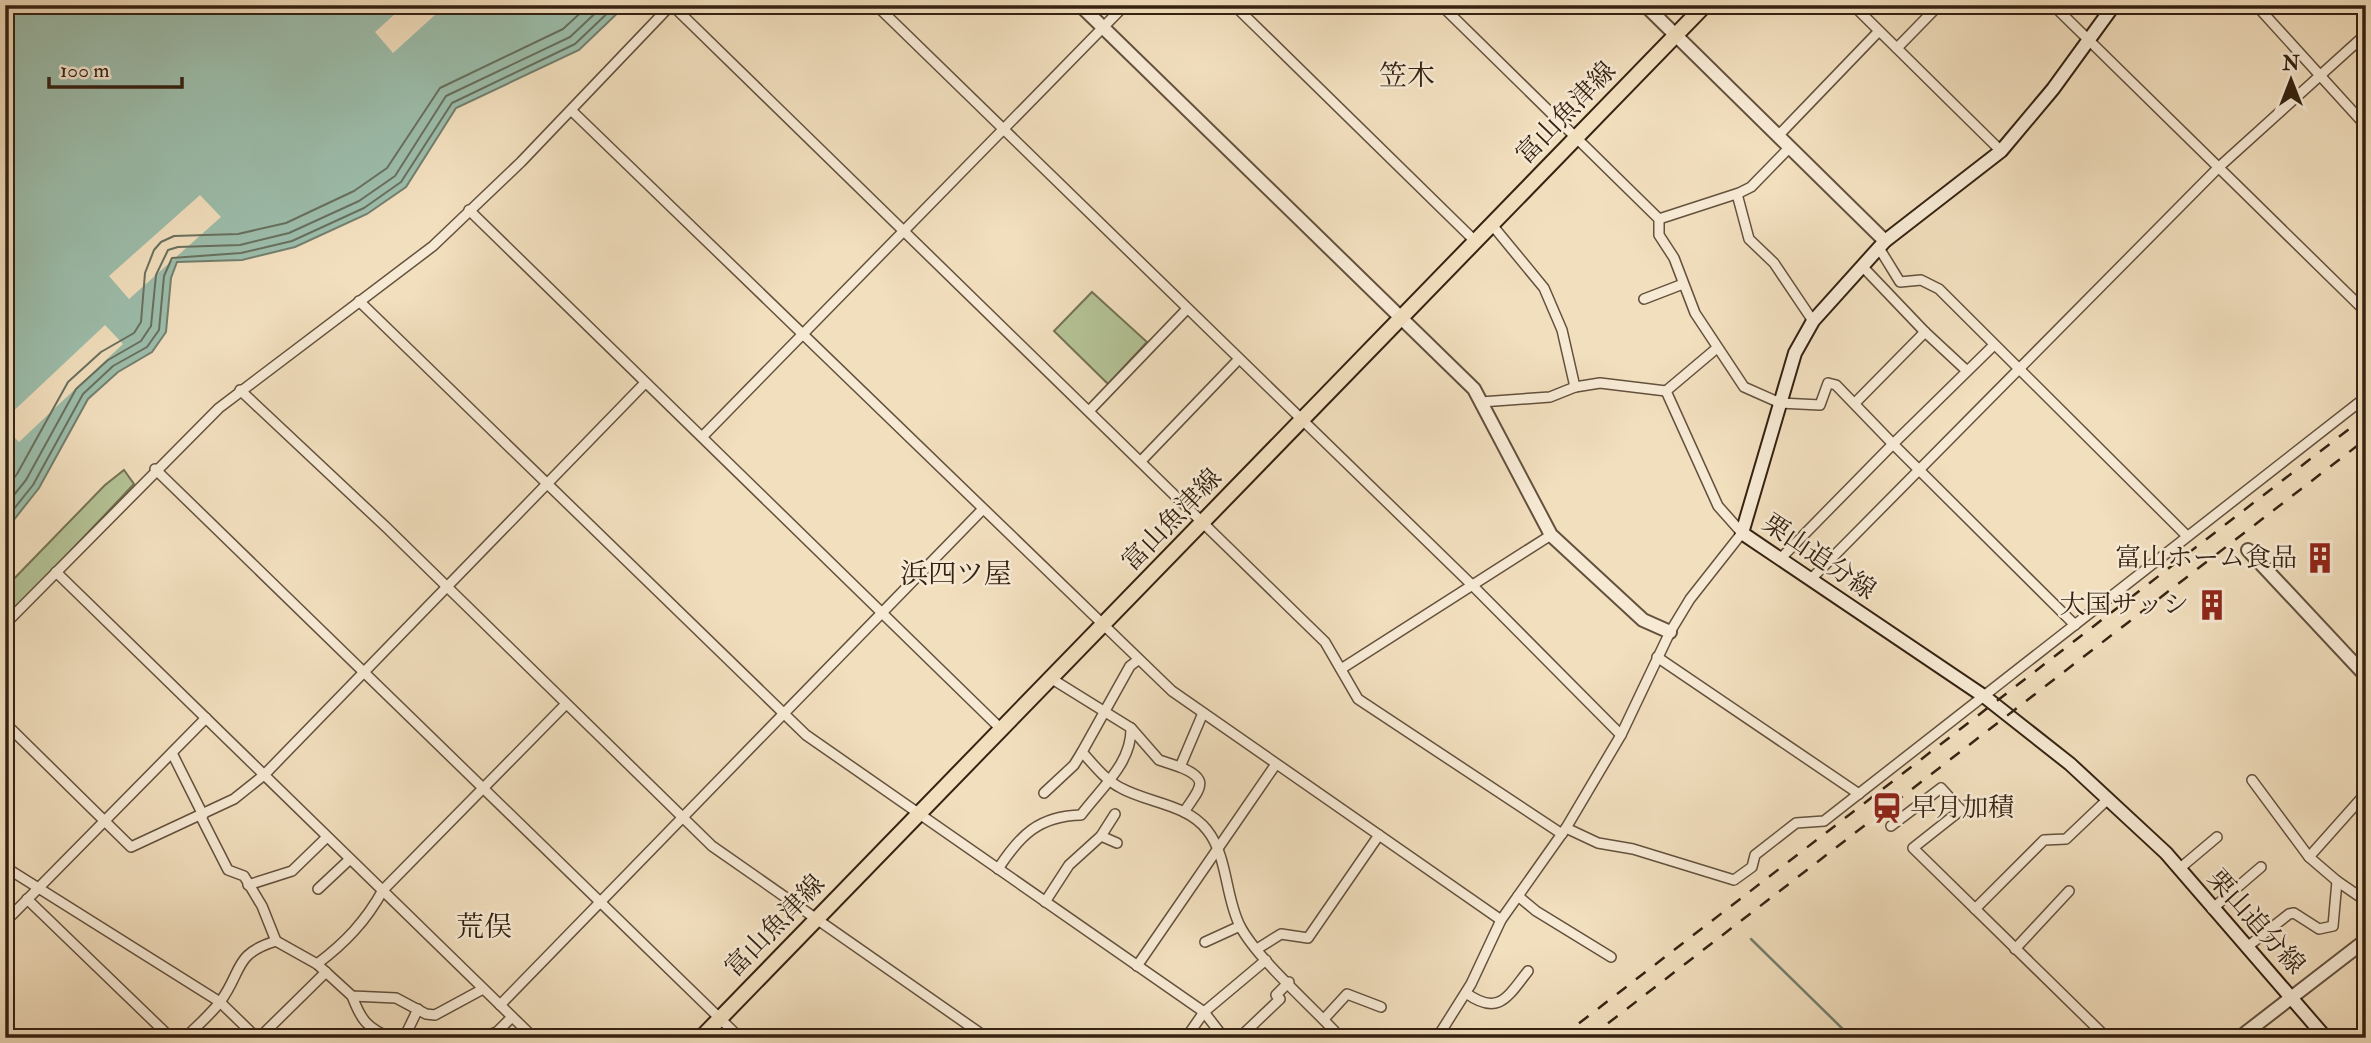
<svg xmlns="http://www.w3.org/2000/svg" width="2371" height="1043" font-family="'IM FELL Double Pica','Noto Serif JP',serif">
<rect width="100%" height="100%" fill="#f2dfbe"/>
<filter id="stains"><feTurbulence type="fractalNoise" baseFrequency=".00286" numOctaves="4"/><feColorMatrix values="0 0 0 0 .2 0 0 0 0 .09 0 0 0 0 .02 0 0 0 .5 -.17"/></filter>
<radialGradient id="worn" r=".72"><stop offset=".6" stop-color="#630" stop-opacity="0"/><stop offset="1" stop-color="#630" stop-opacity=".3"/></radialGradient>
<g fill="#b4c396" stroke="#747254" stroke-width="2">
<polygon points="1092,292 1147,342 1108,384 1054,331"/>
<polygon points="124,470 134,484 5,620 5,588 105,485"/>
</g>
<polygon fill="#9cbdab" stroke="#737f6e" stroke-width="2" points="5,5 626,5 579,50 456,108 406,187 367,214 295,247 242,260 177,262 171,278 166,332 152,352 118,372 88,399 39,488 5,531"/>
<g fill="#f2dfbe">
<polygon points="405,5 446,5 393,53 375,32"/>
<polygon points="200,195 221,217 129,299 109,276"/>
<polygon points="105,325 123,344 19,442 5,428 5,419"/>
</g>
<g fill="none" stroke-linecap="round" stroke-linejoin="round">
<g stroke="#68705e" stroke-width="2">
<polyline points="5,489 17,474 68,382 101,352 134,333 141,322 145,273 154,250 161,242 174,236 238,234 286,223 354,191 387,168 440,88 563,29 589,5"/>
<polyline points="5,506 26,480 76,389 108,360 141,341 151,326 156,275 168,250 178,247 240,245 289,233 359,201 395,176 446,96 570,37 604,5"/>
<polyline points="5,520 33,485 83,394 113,366 147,347 159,330 164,276 172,258 241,253 292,241 364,208 401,182 452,103 575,44 616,5"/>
</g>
<polyline stroke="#737f6e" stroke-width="2.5" points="1751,939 1852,1038"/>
<defs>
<g id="minor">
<polyline points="672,5 1325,642 1358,699 1562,834"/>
<polyline points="876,5 1473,586 1621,735"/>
<polyline points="1234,5 1476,242"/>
<polyline points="1441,5 1659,219 1659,235 1674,258 1695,313 1744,387 1780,403 1820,405 1828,383 1836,385 1893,444 1781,558"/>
<polyline points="1853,5 2001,151"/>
<polyline points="2053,5 2366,312"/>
<polyline points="2256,5 2366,126"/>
<polyline points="1897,48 1939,5"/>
<polyline points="572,111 1172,691 1501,920"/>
<polyline points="1778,136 1879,31"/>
<polyline points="1737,194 1749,239 1774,263 1813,321"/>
<polyline points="469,210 1001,729"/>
<polyline points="1659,219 1739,193 1751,187 1789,148"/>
<polyline points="1493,226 1544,288 1562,330 1575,387"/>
<polyline points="1879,248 1900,282 1921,280 1939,289 2187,536"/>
<polyline points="1862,266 1925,332"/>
<polyline points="1644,299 1683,284"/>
<polyline points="359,301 806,735 1204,1012 1224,1038"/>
<polyline points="1994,345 1893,444 2075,625"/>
<polyline points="240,390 387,528 712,846 987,1038"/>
<polyline points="1666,391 1717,348"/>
<polyline points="1481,402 1550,397 1575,387 1600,383 1666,391"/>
<polyline points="1855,403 1925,332 1967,371"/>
<polyline points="1089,411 1187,309"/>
<polyline points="703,436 1125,5"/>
<polyline points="1141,461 1239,359"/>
<polyline points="155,469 740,1038"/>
<polyline points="56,572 534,1038"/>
<polyline points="1812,578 2219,167 2366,34"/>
<polyline points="5,624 219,408 433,246 521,162 671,5"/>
<polyline points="1657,657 1859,794"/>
<path d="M 1138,660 L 1130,666 L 1082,752 C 1094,765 1105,780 1121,788 C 1148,803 1187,804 1207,830 C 1228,856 1225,897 1240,926 C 1258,960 1313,1007 1341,1038"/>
<polyline points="1341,669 1551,535"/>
<polyline points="5,723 131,847 234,799 264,775 645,383"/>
<polyline points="1131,728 1159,760 1180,767 1203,713"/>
<polyline points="172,753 203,815"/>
<path d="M 1180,767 C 1212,780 1199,789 1184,812"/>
<polyline points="2252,780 2309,857"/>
<polyline points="1044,793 1074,765 1082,752"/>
<polyline points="201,817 228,870 244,876 262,906 276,941"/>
<polyline points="1891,826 1941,788 1961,810 1913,848 2107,1038"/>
<polyline points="1566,828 1598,843 1633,849 1734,880 1752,867 1755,855 1796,823 1824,821 2366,397"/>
<polyline points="1101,836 1117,843"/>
<polyline points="5,867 220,1002 257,1038"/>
<path d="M 998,869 C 1020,835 1039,816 1081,815 C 1101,788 1132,763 1131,728 L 1052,679"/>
<polyline points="2179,869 2217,837"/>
<polyline points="2337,881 2309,857 2366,793"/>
<polyline points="248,885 292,871 327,837"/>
<polyline points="318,889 350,859"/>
<polyline points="1518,896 1536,911 1611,957"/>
<polyline points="27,899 171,1038"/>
<polyline points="1045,902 1069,865 1101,836 1115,814"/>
<polyline points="1975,909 2044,840 2066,839 2108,799"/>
<polyline points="2212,909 2261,867"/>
<polyline points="5,922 206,718"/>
<polyline points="1205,942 1240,926"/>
<polyline points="2247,947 2289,914 2294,913 2319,929 2333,926 2337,881 2366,901"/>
<polyline points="1257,949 1281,934 1308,938 1379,835"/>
<polyline points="2015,949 2069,891"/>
<path d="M 317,964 C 345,943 366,921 383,890 L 566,704"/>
<polyline points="1137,966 1276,764"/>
<path d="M 1466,993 C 1499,1017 1508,996 1528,971"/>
<path d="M 352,996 C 361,1020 367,1028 391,1038"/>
<polyline points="500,1005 982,510"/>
<polyline points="1324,1019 1347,994 1381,1007"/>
<path d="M 185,1038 C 197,1026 210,1015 220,1002 C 243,971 233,954 276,941 L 317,964 L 352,996 L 396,998 L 426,1014 L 435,1015 L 483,989"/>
<polyline points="259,1038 326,972"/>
<polyline points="404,1038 418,1009"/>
<polyline points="480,1038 497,1032 512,1017"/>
<polyline points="1186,1038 1204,1012 1266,960"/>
<polyline points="1239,1038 1280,999 1276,995 1289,982"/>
<polyline points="1437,1038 1471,984 1501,920 1566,828 1621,735 1670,632 1690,599 1742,533 1718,506 1666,391"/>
</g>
<g id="tertiary">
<polyline points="1080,5 1474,389 1551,535 1643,620 1670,632"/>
<polyline points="1645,5 1885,241"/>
<polyline points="2248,550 2366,676"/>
<polyline points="2239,1038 2366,940"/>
</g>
<polyline id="secondary" points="2114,5 2053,89 2001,151 1885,241 1813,321 1795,353 1742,533 1985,697 2070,764 2166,853 2326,1038"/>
<polyline id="primary" points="701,1038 1705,5"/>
</defs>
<use href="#minor" stroke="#64513d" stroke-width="12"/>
<use href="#tertiary" stroke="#64513d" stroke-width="16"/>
<use href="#secondary" stroke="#352212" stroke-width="16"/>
<use href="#primary" stroke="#352212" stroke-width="18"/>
<use href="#minor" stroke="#f7ead5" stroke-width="9"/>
<use href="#tertiary" stroke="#f7ead5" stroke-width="12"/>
<use href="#secondary" stroke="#f7ead5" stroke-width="12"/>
<use href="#primary" stroke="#f2dfbe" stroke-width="14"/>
<g stroke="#352212" stroke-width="2.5" stroke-dasharray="12 12" stroke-linecap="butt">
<polyline points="1560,1038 2366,416"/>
<polyline points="1589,1038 2366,439"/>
</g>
</g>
<defs>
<symbol id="building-bare" viewBox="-9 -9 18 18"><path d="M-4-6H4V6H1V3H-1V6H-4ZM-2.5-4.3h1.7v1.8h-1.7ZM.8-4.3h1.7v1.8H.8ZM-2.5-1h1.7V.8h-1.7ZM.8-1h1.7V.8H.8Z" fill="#8f2418" stroke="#f7ead5" stroke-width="2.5" paint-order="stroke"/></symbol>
<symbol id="station-bare" viewBox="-9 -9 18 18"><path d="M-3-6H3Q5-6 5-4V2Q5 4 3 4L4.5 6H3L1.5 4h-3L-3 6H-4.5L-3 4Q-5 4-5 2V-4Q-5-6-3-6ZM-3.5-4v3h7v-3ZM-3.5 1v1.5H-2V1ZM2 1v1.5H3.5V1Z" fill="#8f2418" stroke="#f7ead5" stroke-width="2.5" paint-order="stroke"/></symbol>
</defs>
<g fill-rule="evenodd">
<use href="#building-bare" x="2298" y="536" width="44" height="44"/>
<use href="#building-bare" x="2190" y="583" width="44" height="44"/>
<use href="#station-bare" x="1865" y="786" width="44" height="44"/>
</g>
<g text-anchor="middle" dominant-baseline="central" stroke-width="5" stroke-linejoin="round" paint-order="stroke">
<g font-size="26" fill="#352212" stroke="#f7ead5">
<text transform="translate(1566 113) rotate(-46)">富山魚津線</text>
<text transform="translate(1172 520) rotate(-46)">富山魚津線</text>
<text transform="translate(1819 557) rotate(34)">栗山追分線</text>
<text transform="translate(2256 922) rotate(48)">栗山追分線</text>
<text transform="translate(775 926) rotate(-46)">富山魚津線</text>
</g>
<g font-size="26" fill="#352212" stroke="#f7ead5" text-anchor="end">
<text x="2297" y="558">富山ホーム食品</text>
<text x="2189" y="605">大国サッシ</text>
<text x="1910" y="808" text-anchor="start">早月加積</text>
</g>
<g font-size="28" fill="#352212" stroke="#f7ead5">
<text x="1407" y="76">笠木</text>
<text x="956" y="574">浜四ツ屋</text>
<text x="484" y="927">荒俣</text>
</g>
</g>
<rect width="2371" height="1043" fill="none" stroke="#f2dfbe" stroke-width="28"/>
<rect x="7" y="7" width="2357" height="1029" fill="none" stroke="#352212" stroke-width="3.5"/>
<rect x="14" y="14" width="2343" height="1015" fill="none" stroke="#352212" stroke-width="2"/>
<g transform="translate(2291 80)" stroke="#f7ead5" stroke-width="5" paint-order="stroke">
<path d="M0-5L12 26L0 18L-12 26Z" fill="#352212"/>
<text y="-10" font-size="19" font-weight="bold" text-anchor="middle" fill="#352212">N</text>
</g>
<path d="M49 77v10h133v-10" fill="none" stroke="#352212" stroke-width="3.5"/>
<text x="60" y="77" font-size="21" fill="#352212" stroke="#f7ead5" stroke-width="5" paint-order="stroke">100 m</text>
<rect width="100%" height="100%" filter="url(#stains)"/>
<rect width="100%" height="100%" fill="url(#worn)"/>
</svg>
